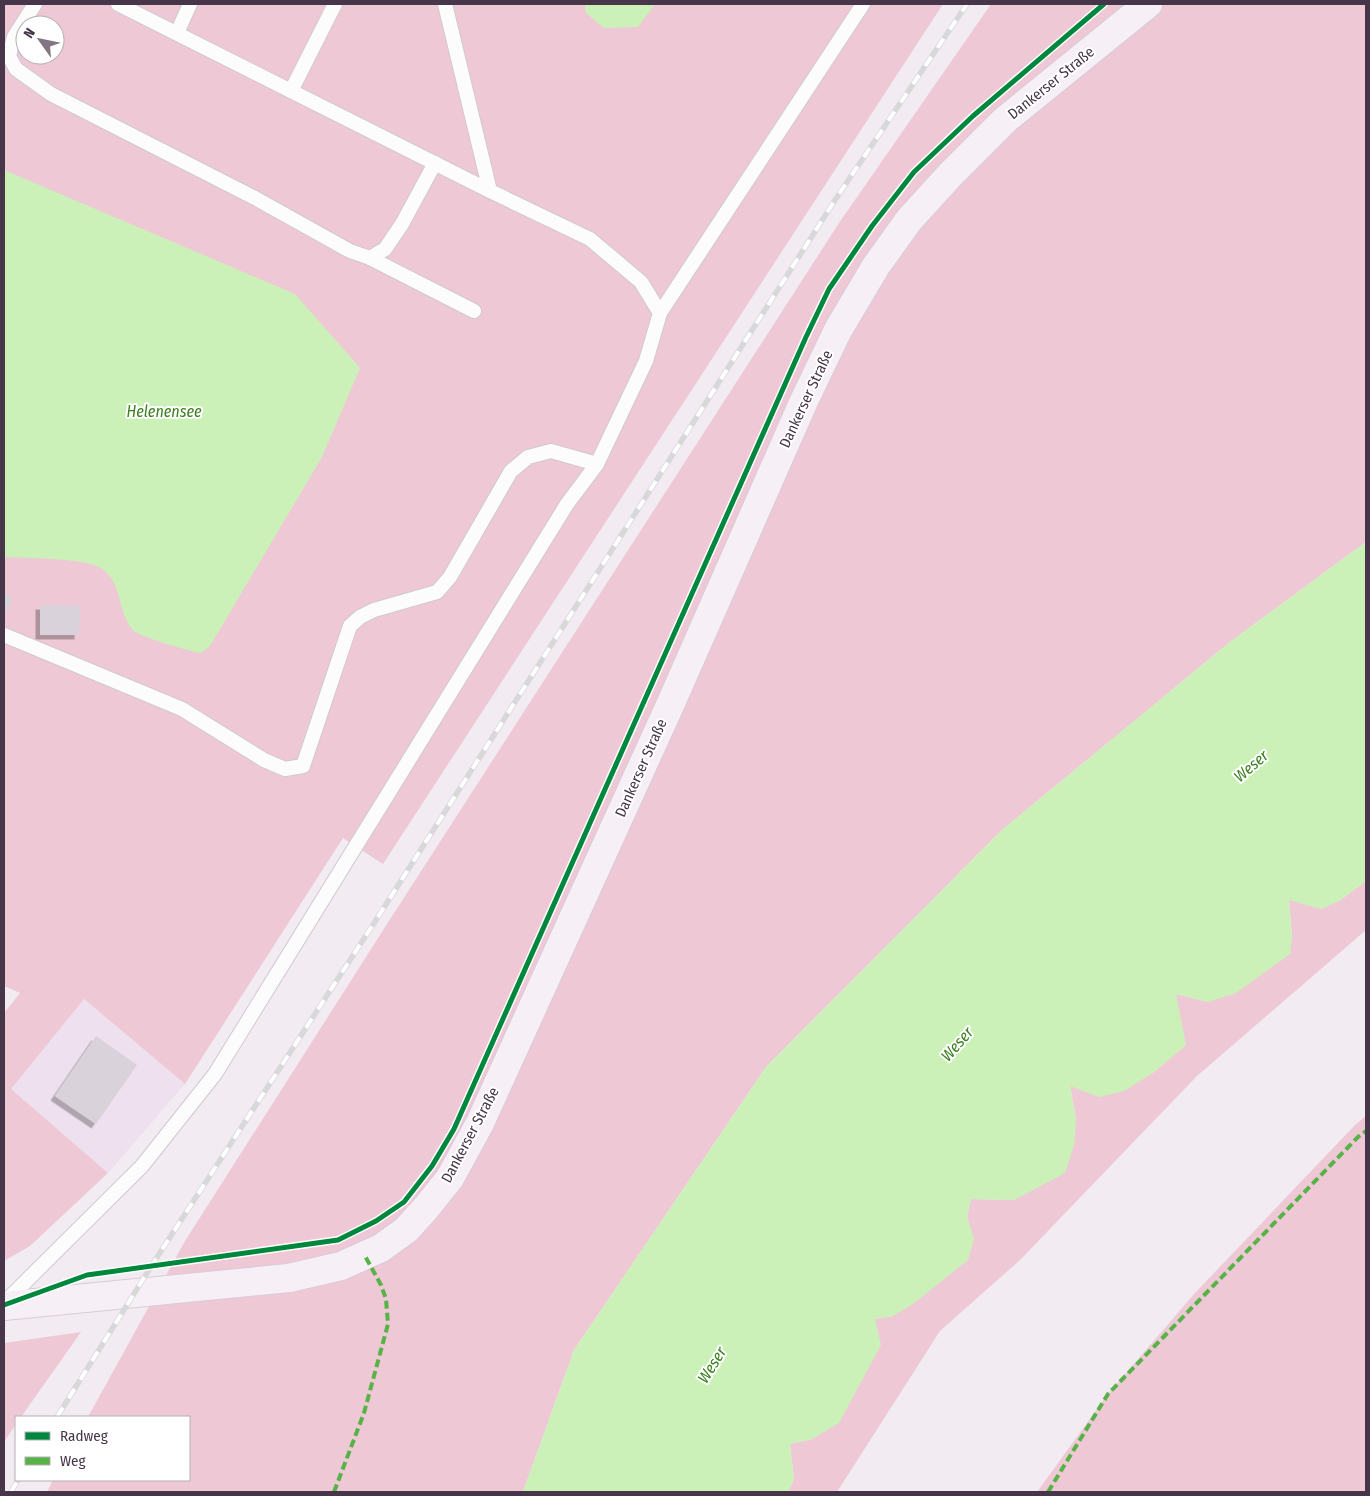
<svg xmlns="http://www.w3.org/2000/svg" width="1370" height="1496" font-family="'Fira Sans Condensed',sans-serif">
<defs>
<filter id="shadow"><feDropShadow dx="-4.5" dy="4.5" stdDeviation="0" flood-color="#0004"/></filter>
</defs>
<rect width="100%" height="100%" fill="#f2ebf2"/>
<polygon fill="#eee0ee" points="84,999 185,1084 108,1173 10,1089"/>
<g fill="#eec9d5" fill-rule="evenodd">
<path d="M 4,4 L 943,4 L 383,864 L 343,838 L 185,1084 L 84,999 L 11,1089 L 108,1173 L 30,1246 L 4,1261 L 4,1013 L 20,993 L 4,986 ZM 25,25 L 55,25 L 55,55 L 25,55 Z"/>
<polygon points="991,4 1366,4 1366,542 1230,642 1002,830 766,1067 574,1350 523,1492 47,1492 53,1480 189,1480 189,1417 88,1417 185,1241 387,924 839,223"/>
<polygon points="1366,881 1366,930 1197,1076 1020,1260 940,1331 837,1492 788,1492 794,1479 790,1444 812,1439 875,1319 893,1316 973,1239 967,1216 971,1199 1014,1200 1076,1120 1070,1085 1176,994 1208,1002 1292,937 1289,900 1339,901"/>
<polygon points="1366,1116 1366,1492 1037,1492 1108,1394 1195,1293 1355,1125"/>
<polygon points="81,1332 21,1417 16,1417 16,1424 4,1442 4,1343"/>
</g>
<g fill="#cbf1b9">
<polygon points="585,4 655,4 638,27 604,28 586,13"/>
<path d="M 4,170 L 295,294 L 360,368 L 322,457 L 210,646 L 201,653 C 190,651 139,637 133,630 C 116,611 124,581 99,567 C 82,558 25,558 4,557 Z"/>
<polygon points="1366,542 1366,881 1339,901 1321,909 1289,900 1292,937 1290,954 1236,993 1208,1002 1176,994 1186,1045 1153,1073 1124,1091 1099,1097 1070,1086 1076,1120 1074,1145 1065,1173 1014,1200 971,1199 967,1216 974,1239 968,1260 913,1304 893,1316 875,1319 881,1345 839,1423 812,1439 790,1444 794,1479 788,1492 523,1492 574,1350 766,1067 1002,830 1230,642"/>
</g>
<g fill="#d9d2da" filter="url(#shadow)">
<polygon points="4,593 13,597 4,617"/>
<polygon points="40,605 80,606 79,635 40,635"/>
<polygon points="96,1036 137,1065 96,1124 55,1096"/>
</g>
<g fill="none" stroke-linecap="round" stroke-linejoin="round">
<defs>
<g id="lane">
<polyline points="35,4 14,37 9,56 16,69 51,94 255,198 350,251 370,258 385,249 402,224 435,163"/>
<polyline points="118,4 490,191"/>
<polyline points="177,33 190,4"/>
<polyline points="291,91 335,4"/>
<polyline points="370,258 474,311"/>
<polyline points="660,313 863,4"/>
<polyline points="4,635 182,709 264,760 285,769 303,766 350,626 360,617 374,610 437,592 450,577 511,471 528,457 551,451 597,464"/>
<polyline points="4,1303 142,1166 215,1074 567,504 597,464 646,361 660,313 641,282 590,239 490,191 445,4"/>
</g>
<polyline id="secondary" points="4,1306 289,1278 341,1266 381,1248 406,1230 426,1208 450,1178 480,1123 671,703 803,403 838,330 876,266 909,220 950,175 1005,120 1148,4"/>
</defs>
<use href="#lane" stroke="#d0c8d1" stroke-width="16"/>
<use href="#secondary" stroke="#dacada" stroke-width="30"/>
<use href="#lane" stroke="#fdfcfd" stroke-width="14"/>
<use href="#secondary" stroke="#f7eff6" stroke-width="28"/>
<defs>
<g id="rail">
<polyline points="57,1417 152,1265 376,920 837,197 967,4"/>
<polyline points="11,1492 18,1480"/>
</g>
</defs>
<use href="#rail" stroke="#d9d8d9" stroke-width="5.5"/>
<use href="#rail" stroke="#fff" stroke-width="4" stroke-dasharray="11" stroke-linecap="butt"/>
<g stroke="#57b247" stroke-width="4" stroke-dasharray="8 4" stroke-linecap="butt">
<polyline points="334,1492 364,1413 388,1324 386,1299 381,1285 365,1256"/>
<polyline points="1048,1492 1108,1394 1358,1137 1366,1131"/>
</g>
<defs>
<polyline id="cycleway" points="4,1305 87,1275 338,1240 376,1221 404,1202 432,1166 454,1129 806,337 829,289 872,226 914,172 973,116 1104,4"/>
</defs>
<use href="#cycleway" stroke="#fff" stroke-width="8"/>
<use href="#cycleway" stroke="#00873e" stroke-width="5"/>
</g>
<g text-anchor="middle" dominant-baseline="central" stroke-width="4" stroke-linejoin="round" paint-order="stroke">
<g font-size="15" fill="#473649" stroke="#fff">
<text transform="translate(1051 83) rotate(-39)">Dankerser Straße</text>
<text transform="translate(806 399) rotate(-65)">Dankerser Straße</text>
<text transform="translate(641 768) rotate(-66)">Dankerser Straße</text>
<text transform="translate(470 1135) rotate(-62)">Dankerser Straße</text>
</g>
<g font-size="16" font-style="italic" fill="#3b8020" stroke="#fff">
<text x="164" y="411">Helenensee</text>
<text transform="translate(1251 766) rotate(-41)">Weser</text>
<text transform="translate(957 1044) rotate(-49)">Weser</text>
<text transform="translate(712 1365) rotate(-58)">Weser</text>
</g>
</g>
<rect width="1370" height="1496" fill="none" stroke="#473649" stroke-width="10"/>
<rect x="15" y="1416" width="175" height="65" fill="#ffffff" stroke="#b5afb6"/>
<rect x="25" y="1432" width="25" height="8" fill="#00873e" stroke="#b5afb6"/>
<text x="60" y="1441" font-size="15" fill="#473649">Radweg</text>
<rect x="25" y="1457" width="25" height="8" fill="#57b247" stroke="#b5afb6"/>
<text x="60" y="1466" font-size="15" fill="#473649">Weg</text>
<g transform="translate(40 40) rotate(303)"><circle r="24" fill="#ffffff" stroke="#b5afb6"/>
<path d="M0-4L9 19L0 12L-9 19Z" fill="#837584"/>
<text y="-8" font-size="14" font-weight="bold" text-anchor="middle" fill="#473649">N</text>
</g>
</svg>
